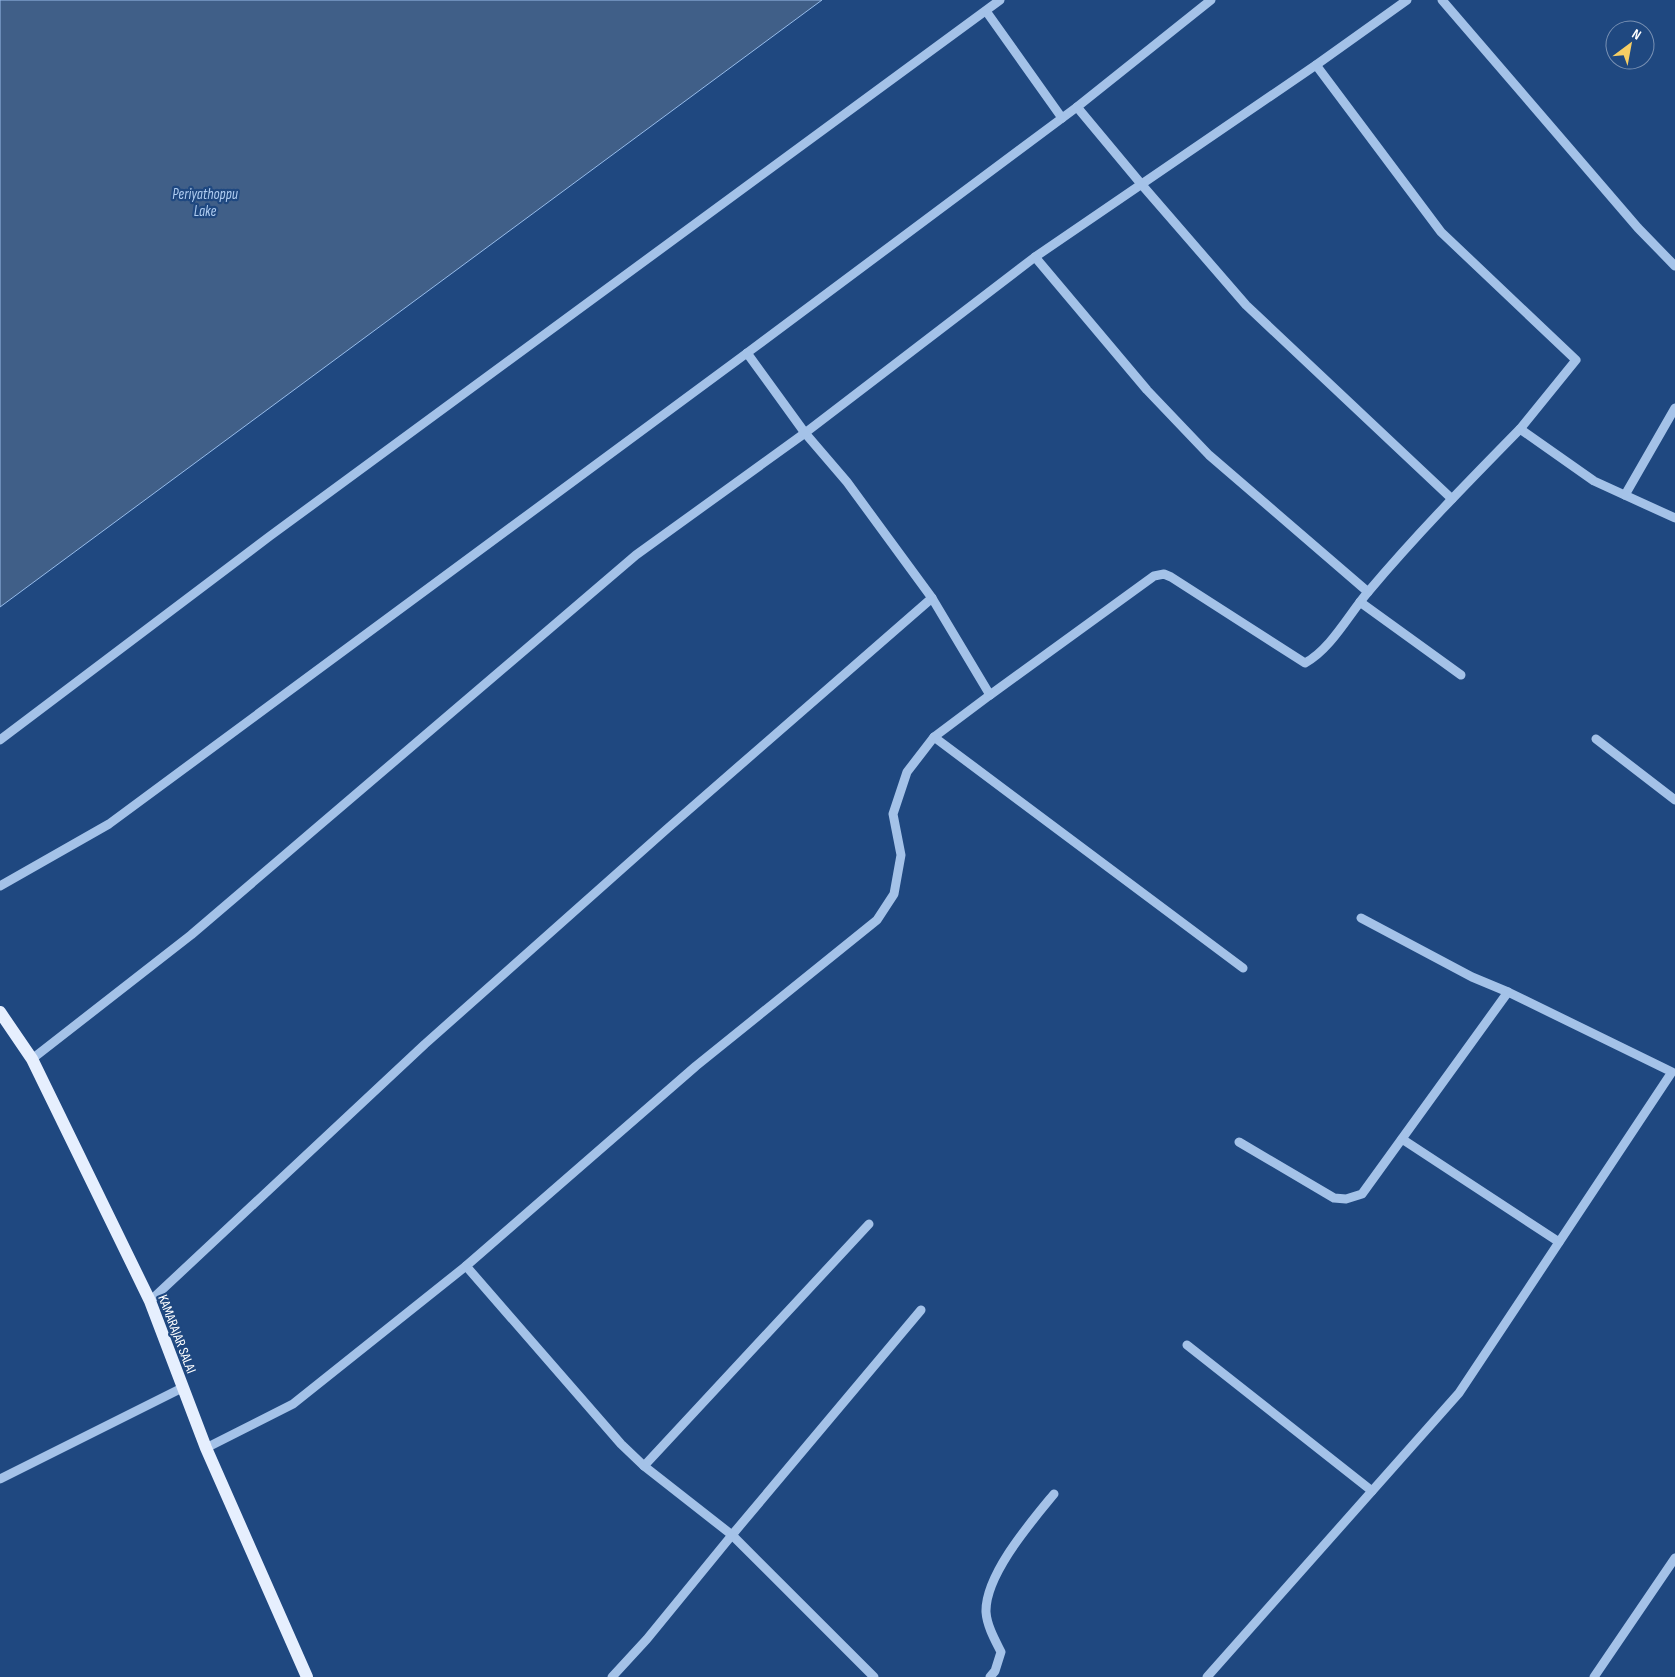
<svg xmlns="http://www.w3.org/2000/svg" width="1675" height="1677" font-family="'Sofia Sans Condensed',sans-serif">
<rect width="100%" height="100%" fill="#1f4880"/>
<polygon fill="#405f88" stroke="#97bcea" points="0,0 822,0 0,607"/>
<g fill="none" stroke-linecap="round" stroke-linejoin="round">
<g stroke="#a4c2e8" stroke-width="9">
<polyline points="1442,0 1638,228 1675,266"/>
<polyline points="986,11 1062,118"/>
<polyline points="1316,65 1441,232 1576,360 1520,429"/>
<polyline points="1077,107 1142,185 1246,305 1452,499"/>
<polyline points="1035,257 1147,390 1209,455 1368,592"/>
<polyline points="1625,495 1675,408"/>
<polyline points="1360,602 1461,675"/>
<path d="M 990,695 L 1154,576 L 1164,574 L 1171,577 L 1305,663 C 1331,649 1349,614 1368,592 C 1416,535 1468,482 1520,429 L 1594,481 L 1675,518"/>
<polyline points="934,737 1243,968"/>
<polyline points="1596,739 1675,800"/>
<polyline points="0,740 270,536 1000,0"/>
<polyline points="0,886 109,824 747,353 1077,107 1211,0"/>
<polyline points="32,1059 191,935 636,555 805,433 1035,257 1316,65 1407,0"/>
<polyline points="1402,1139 1559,1242"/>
<polyline points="1239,1142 1334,1198 1346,1199 1362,1194 1508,992"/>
<polyline points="466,1266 621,1444 644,1466 732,1535 647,1639 612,1677"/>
<polyline points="150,1301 425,1044 668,828 932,598"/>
<polyline points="1187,1345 1372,1491"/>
<polyline points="206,1448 293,1404 466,1266 696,1066 877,920 894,894 901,855 893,814 907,772 934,737 990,695 932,598 847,482 805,433 747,353"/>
<polyline points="644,1466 869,1224"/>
<polyline points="0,1479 182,1388"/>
<polyline points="874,1677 732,1535 921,1310"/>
<path d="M 990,1677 L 995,1671 L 1001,1652 C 995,1640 987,1626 986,1612 C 985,1575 1031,1522 1054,1494"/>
<polyline points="1207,1677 1459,1393 1672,1072 1508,992 1472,977 1361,918"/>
<polyline points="1594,1677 1675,1558"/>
</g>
<polyline stroke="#e6effe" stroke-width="12" points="0,1012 32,1059 150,1301 206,1448 307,1677"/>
</g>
<g text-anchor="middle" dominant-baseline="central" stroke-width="4.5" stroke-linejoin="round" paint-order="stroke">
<g font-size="14" fill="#fff" stroke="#1f4880">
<text transform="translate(177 1334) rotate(69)">KAMARAJAR SALAI</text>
</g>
<g font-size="15" font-style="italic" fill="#afccf0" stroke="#1f4880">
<text x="205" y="194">Periyathoppu<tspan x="205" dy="17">Lake</tspan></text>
</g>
</g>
<g transform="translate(1630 45) rotate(32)"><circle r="24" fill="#1f4880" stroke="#7991b3"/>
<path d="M0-4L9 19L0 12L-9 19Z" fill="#f6ce64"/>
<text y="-8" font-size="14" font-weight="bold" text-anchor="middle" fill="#ffffff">N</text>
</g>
</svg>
